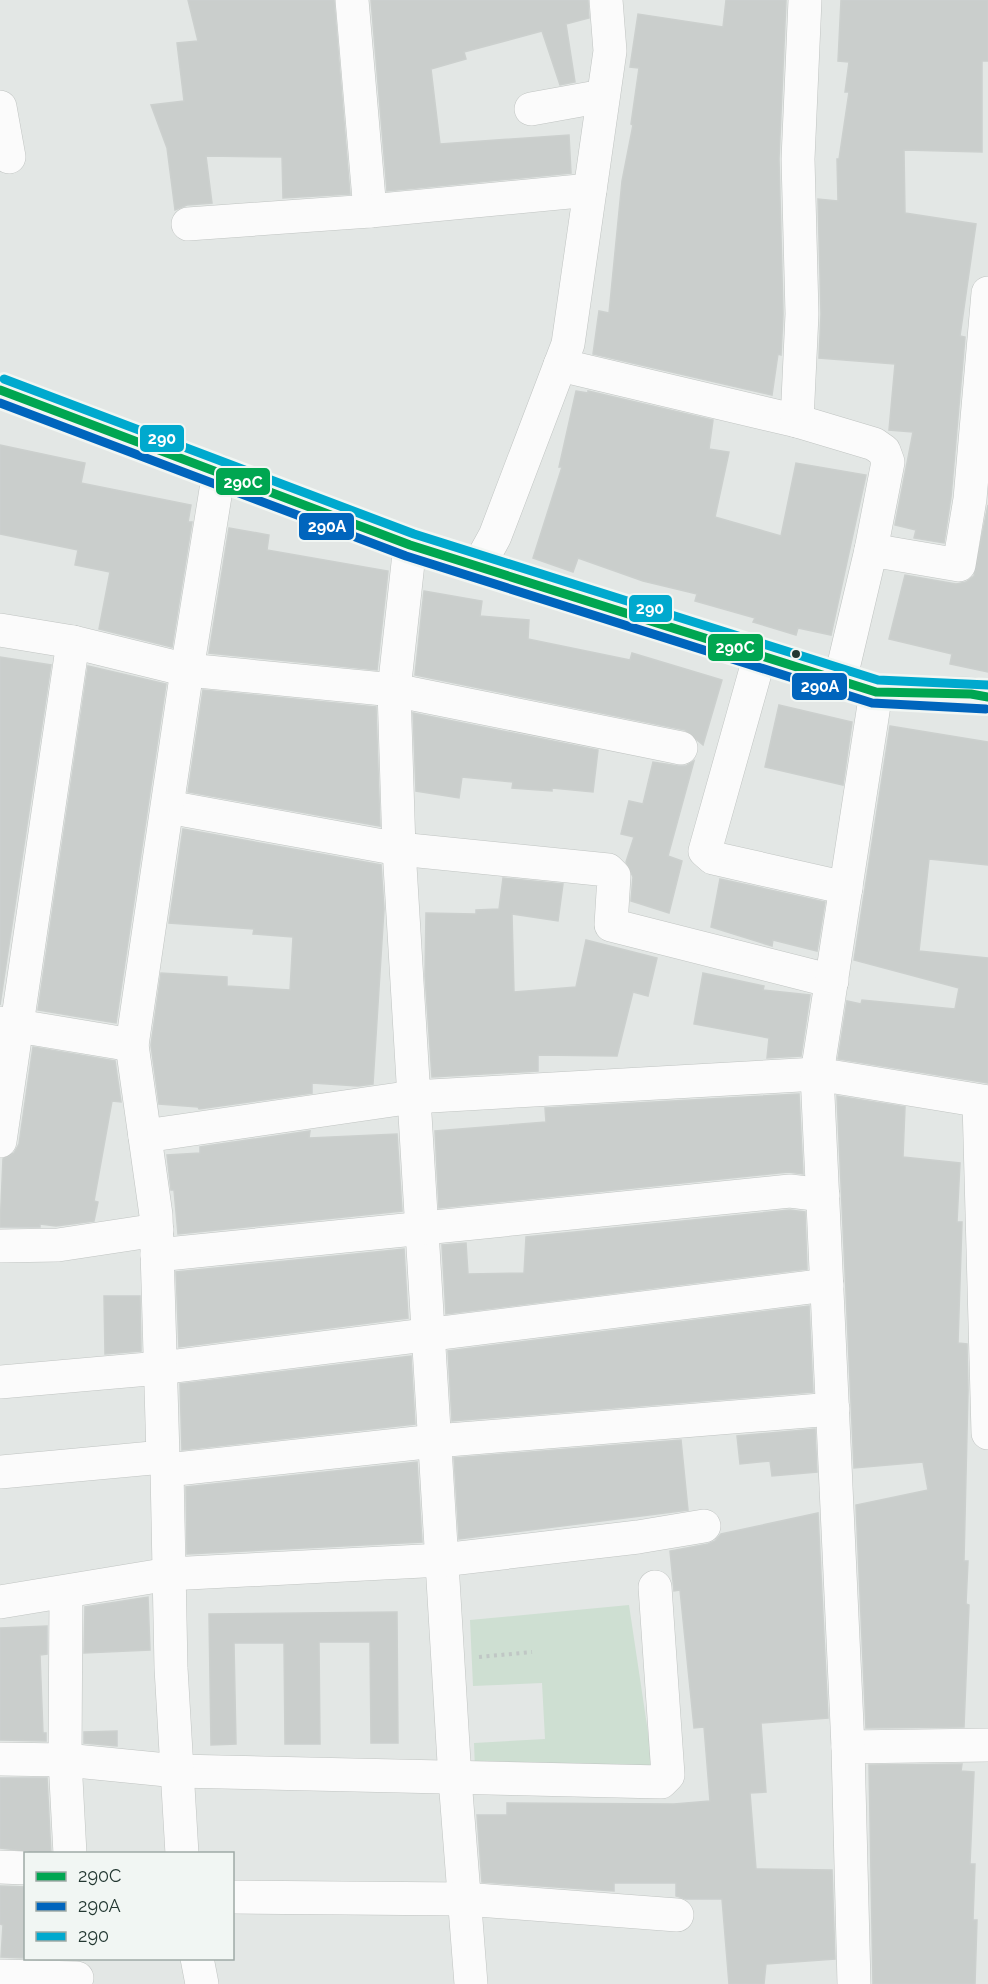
<svg xmlns="http://www.w3.org/2000/svg" width="988" height="1984" font-family="Raleway,sans-serif">
<rect width="100%" height="100%" fill="#e3e7e5"/>
<polygon fill="#cedfd2" points="629,1605 653,1766 475,1769 474,1743 545,1739 542,1683 473,1686 470,1620"/>
<g fill="#cacecc" stroke="#ccd0ce" stroke-width="1.5">
<polygon points="188,0 334,0 350,194 283,198 282,157 206,156 212,203 187,205 175,210 167,148 151,105 184,101 177,43 198,41"/>
<polygon points="371,0 588,0 589,18 566,24 575,82 560,85 542,31 464,52 466,59 431,69 440,144 569,135 571,173 387,191"/>
<polygon points="726,0 786,0 779,159 783,314 781,355 778,354 772,395 593,354 599,311 609,313 622,181 633,125 631,124 639,68 630,67 638,14 723,27"/>
<polygon points="841,0 988,0 988,61 982,61 982,152 904,150 905,213 976,224 960,336 965,337 951,497 944,543 914,538 916,530 895,525 913,432 889,430 895,364 819,358 821,314 818,199 838,201 837,159 839,159 849,92 845,92 849,62 838,61"/>
<polygon points="576,391 588,393 588,391 713,420 709,449 729,452 715,517 781,536 796,463 866,475 831,635 798,628 796,635 753,622 755,618 695,601 697,594 643,581 578,558 573,572 533,558 562,467 559,467"/>
<polygon points="0,445 85,463 81,483 191,505 188,522 192,522 172,647 99,629 110,572 75,565 78,550 0,534"/>
<polygon points="988,505 988,672 950,664 952,654 889,639 905,575 956,584 966,582 974,576"/>
<polygon points="229,528 269,535 267,550 388,571 377,670 209,653"/>
<polygon points="424,591 482,601 480,616 529,620 528,639 630,660 632,653 722,680 703,745 685,730 415,675"/>
<polygon points="0,657 51,665 0,1005"/>
<polygon points="88,666 166,684 116,1023 38,1010"/>
<polygon points="203,690 376,707 380,826 188,792"/>
<polygon points="779,705 852,722 843,785 765,767"/>
<polygon points="413,713 598,750 593,792 552,788 552,791 512,788 513,782 462,777 459,798 416,791"/>
<polygon points="890,726 988,742 988,865 929,859 919,951 988,958 988,1083 838,1059 847,1001 861,1004 862,1000 955,1009 959,988 854,960"/>
<polygon points="694,761 668,856 682,861 669,913 631,901 633,877 626,862 634,837 621,834 629,801 643,804 653,762 678,766 686,766"/>
<polygon points="183,829 381,865 384,909 373,1084 358,1086 312,1083 312,1093 199,1109 198,1107 159,1104 151,1045 161,973 227,977 227,986 290,990 293,937 253,934 254,929 169,923"/>
<polygon points="503,878 563,884 558,921 512,914 514,992 576,987 586,940 657,958 648,996 633,992 617,1056 538,1055 538,1071 432,1077 425,976 426,913 476,914 476,910 499,909"/>
<polygon points="720,879 825,902 817,951 773,940 772,946 711,927"/>
<polygon points="703,973 764,986 763,990 810,995 801,1056 767,1058 769,1038 694,1024"/>
<polygon points="33,1047 115,1061 121,1102 112,1101 94,1201 98,1202 94,1221 56,1226 40,1224 40,1227 0,1227 3,1159 14,1153 19,1144"/>
<polygon points="799,1094 803,1174 788,1172 439,1208 435,1131 546,1122 545,1108"/>
<polygon points="837,1096 905,1107 903,1157 960,1163 957,1222 962,1222 958,1343 967,1344 968,1390 964,1561 968,1561 966,1604 969,1605 964,1727 866,1728 856,1505 928,1490 923,1462 854,1468"/>
<polygon points="310,1131 309,1138 397,1134 402,1211 178,1234 174,1190 171,1190 167,1155 200,1153 200,1147"/>
<polygon points="790,1210 805,1212 807,1269 446,1314 442,1245 466,1243 468,1274 524,1273 526,1237"/>
<polygon points="404,1249 408,1318 179,1347 176,1272"/>
<polygon points="104,1296 140,1296 141,1351 105,1354"/>
<polygon points="809,1306 813,1392 452,1421 448,1351"/>
<polygon points="411,1356 415,1424 182,1450 180,1384"/>
<polygon points="815,1429 817,1472 772,1476 770,1461 740,1464 737,1436"/>
<polygon points="681,1440 688,1510 459,1539 454,1458"/>
<polygon points="417,1462 422,1542 187,1554 186,1487"/>
<polygon points="818,1513 828,1718 761,1723 766,1792 750,1793 756,1869 832,1870 835,1959 766,1964 764,1984 729,1984 722,1899 686,1899 676,1896 676,1883 614,1883 614,1891 482,1882 477,1815 507,1815 507,1803 674,1804 710,1801 704,1727 694,1728 680,1590 674,1591 670,1551 708,1544 715,1541 721,1534"/>
<polygon points="148,1597 150,1650 84,1653 85,1607"/>
<polygon points="397,1612 398,1743 371,1743 370,1642 319,1642 320,1744 285,1744 284,1643 234,1643 236,1744 211,1745 209,1614"/>
<polygon points="47,1626 47,1654 40,1655 43,1733 46,1733 46,1741 0,1740 0,1628"/>
<polygon points="117,1731 117,1746 84,1743 84,1732"/>
<polygon points="962,1764 961,1771 974,1772 970,1864 975,1864 973,1920 977,1920 975,1984 873,1984 869,1765"/>
<polygon points="0,1778 47,1778 51,1854 0,1848"/>
<polygon points="0,1886 26,1887 26,1958 1,1957 3,1925 0,1924"/>
</g>
<g fill="none" stroke-linecap="round" stroke-linejoin="round">
<defs>
<g id="minor">
<polyline points="352,0 370,211"/>
<polyline points="0,107 9,157"/>
<polyline points="531,109 603,96"/>
<polyline points="188,224 370,211 590,190"/>
<polyline points="560,365 797,421 874,444 884,451 888,462 871,550"/>
<polyline points="797,421 802,314 798,159 805,0"/>
<polyline points="410,545 394,690 399,849 455,1779 471,1984"/>
<polyline points="478,567 495,536 568,344 610,51 606,0"/>
<polyline points="0,630 73,642 187,670 394,690 681,748"/>
<polyline points="760,655 705,851 713,858 846,888"/>
<polyline points="840,681 871,550 959,565 970,499 988,293"/>
<polyline points="168,807 399,849 608,870 614,876 611,925 832,981"/>
<polyline points="0,1023 132,1045"/>
<polyline points="979,1102 988,1433"/>
<polyline points="145,1136 413,1097 817,1074 988,1102"/>
<polyline points="0,1141 73,642"/>
<polyline points="0,1246 58,1245 157,1230"/>
<polyline points="157,1255 790,1191 823,1195"/>
<polyline points="0,1382 160,1368 827,1285"/>
<polyline points="167,1470 435,1441 833,1409"/>
<polyline points="0,1472 163,1457"/>
<polyline points="66,1592 65,1760 70,1854"/>
<polyline points="0,1602 169,1574 442,1560 638,1537 704,1526"/>
<polyline points="848,1747 988,1745"/>
<polyline points="0,1759 65,1760 177,1771 661,1782 668,1775 655,1587"/>
<polyline points="182,1854 171,1668 167,1470 163,1457 156,1215 132,1045 187,670 219,471"/>
<polyline points="0,1867 26,1868"/>
<polyline points="232,1897 464,1899 677,1915"/>
<polyline points="197,1958 202,1984"/>
<polyline points="0,1976 77,1978"/>
<polyline points="854,1984 848,1747 817,1074 876,692"/>
</g>
<polyline id="secondary" points="0,390 410,545 876,692 971,694 988,697"/>
</defs>
<use href="#minor" stroke="#c0c4c2" stroke-width="34"/>
<use href="#secondary" stroke="#bfc5c2" stroke-width="34"/>
<polyline stroke="#c0c7c5" stroke-width="4" stroke-dasharray="3 4.5" stroke-linecap="butt" points="479,1657 532,1652"/>
<use href="#minor" stroke="#fbfbfb" stroke-width="33"/>
<use href="#secondary" stroke="#fbfbfb" stroke-width="33"/>
<defs>
<polyline id="bus-1" points="0,390 410,545 876,692 971,694 988,697"/>
<polyline id="bus-2" points="0,403 406,556 872,703 986,709"/>
<polyline id="bus-3" points="4,379 414,534 878,680 988,685"/>
</defs>
<use href="#bus-1" stroke="#f1f6f3" stroke-width="14"/>
<use href="#bus-2" stroke="#f1f6f3" stroke-width="14"/>
<use href="#bus-3" stroke="#f1f6f3" stroke-width="14"/>
<use href="#bus-1" stroke="#00a651" stroke-width="9"/>
<use href="#bus-2" stroke="#0065bd" stroke-width="9"/>
<use href="#bus-3" stroke="#00a9ce" stroke-width="9"/>
</g>
<circle fill="#233832" stroke="#f1f6f3" stroke-width="2" cx="796" cy="654" r="5"/>
<g stroke="#f1f6f3" stroke-width="2">
<rect x="139" y="424" width="46" height="29" rx="6" fill="#00a9ce"/>
<rect x="215" y="467" width="56" height="29" rx="6" fill="#00a651"/>
<rect x="298" y="512" width="57" height="29" rx="6" fill="#0065bd"/>
<rect x="628" y="594" width="45" height="29" rx="6" fill="#00a9ce"/>
<rect x="707" y="633" width="57" height="29" rx="6" fill="#00a651"/>
<rect x="791" y="672" width="57" height="29" rx="6" fill="#0065bd"/>
</g>
<g font-size="16" text-anchor="middle" font-weight="bold" fill="#fff">
<text x="162" y="444">290</text>
<text x="243" y="488">290C</text>
<text x="327" y="532">290A</text>
<text x="650" y="614">290</text>
<text x="735" y="653">290C</text>
<text x="820" y="692">290A</text>
</g>
<rect x="24" y="1852" width="210" height="108" fill="#f1f6f3" stroke="#9faaa6" stroke-width="1.5"/>
<rect x="36" y="1872" width="30" height="9" fill="#00a651" stroke="#9faaa6" stroke-width="1.5"/>
<text x="78" y="1882" font-size="18" fill="#233832">290C</text>
<rect x="36" y="1902" width="30" height="9" fill="#0065bd" stroke="#9faaa6" stroke-width="1.5"/>
<text x="78" y="1912" font-size="18" fill="#233832">290A</text>
<rect x="36" y="1932" width="30" height="9" fill="#00a9ce" stroke="#9faaa6" stroke-width="1.5"/>
<text x="78" y="1942" font-size="18" fill="#233832">290</text>
</svg>
